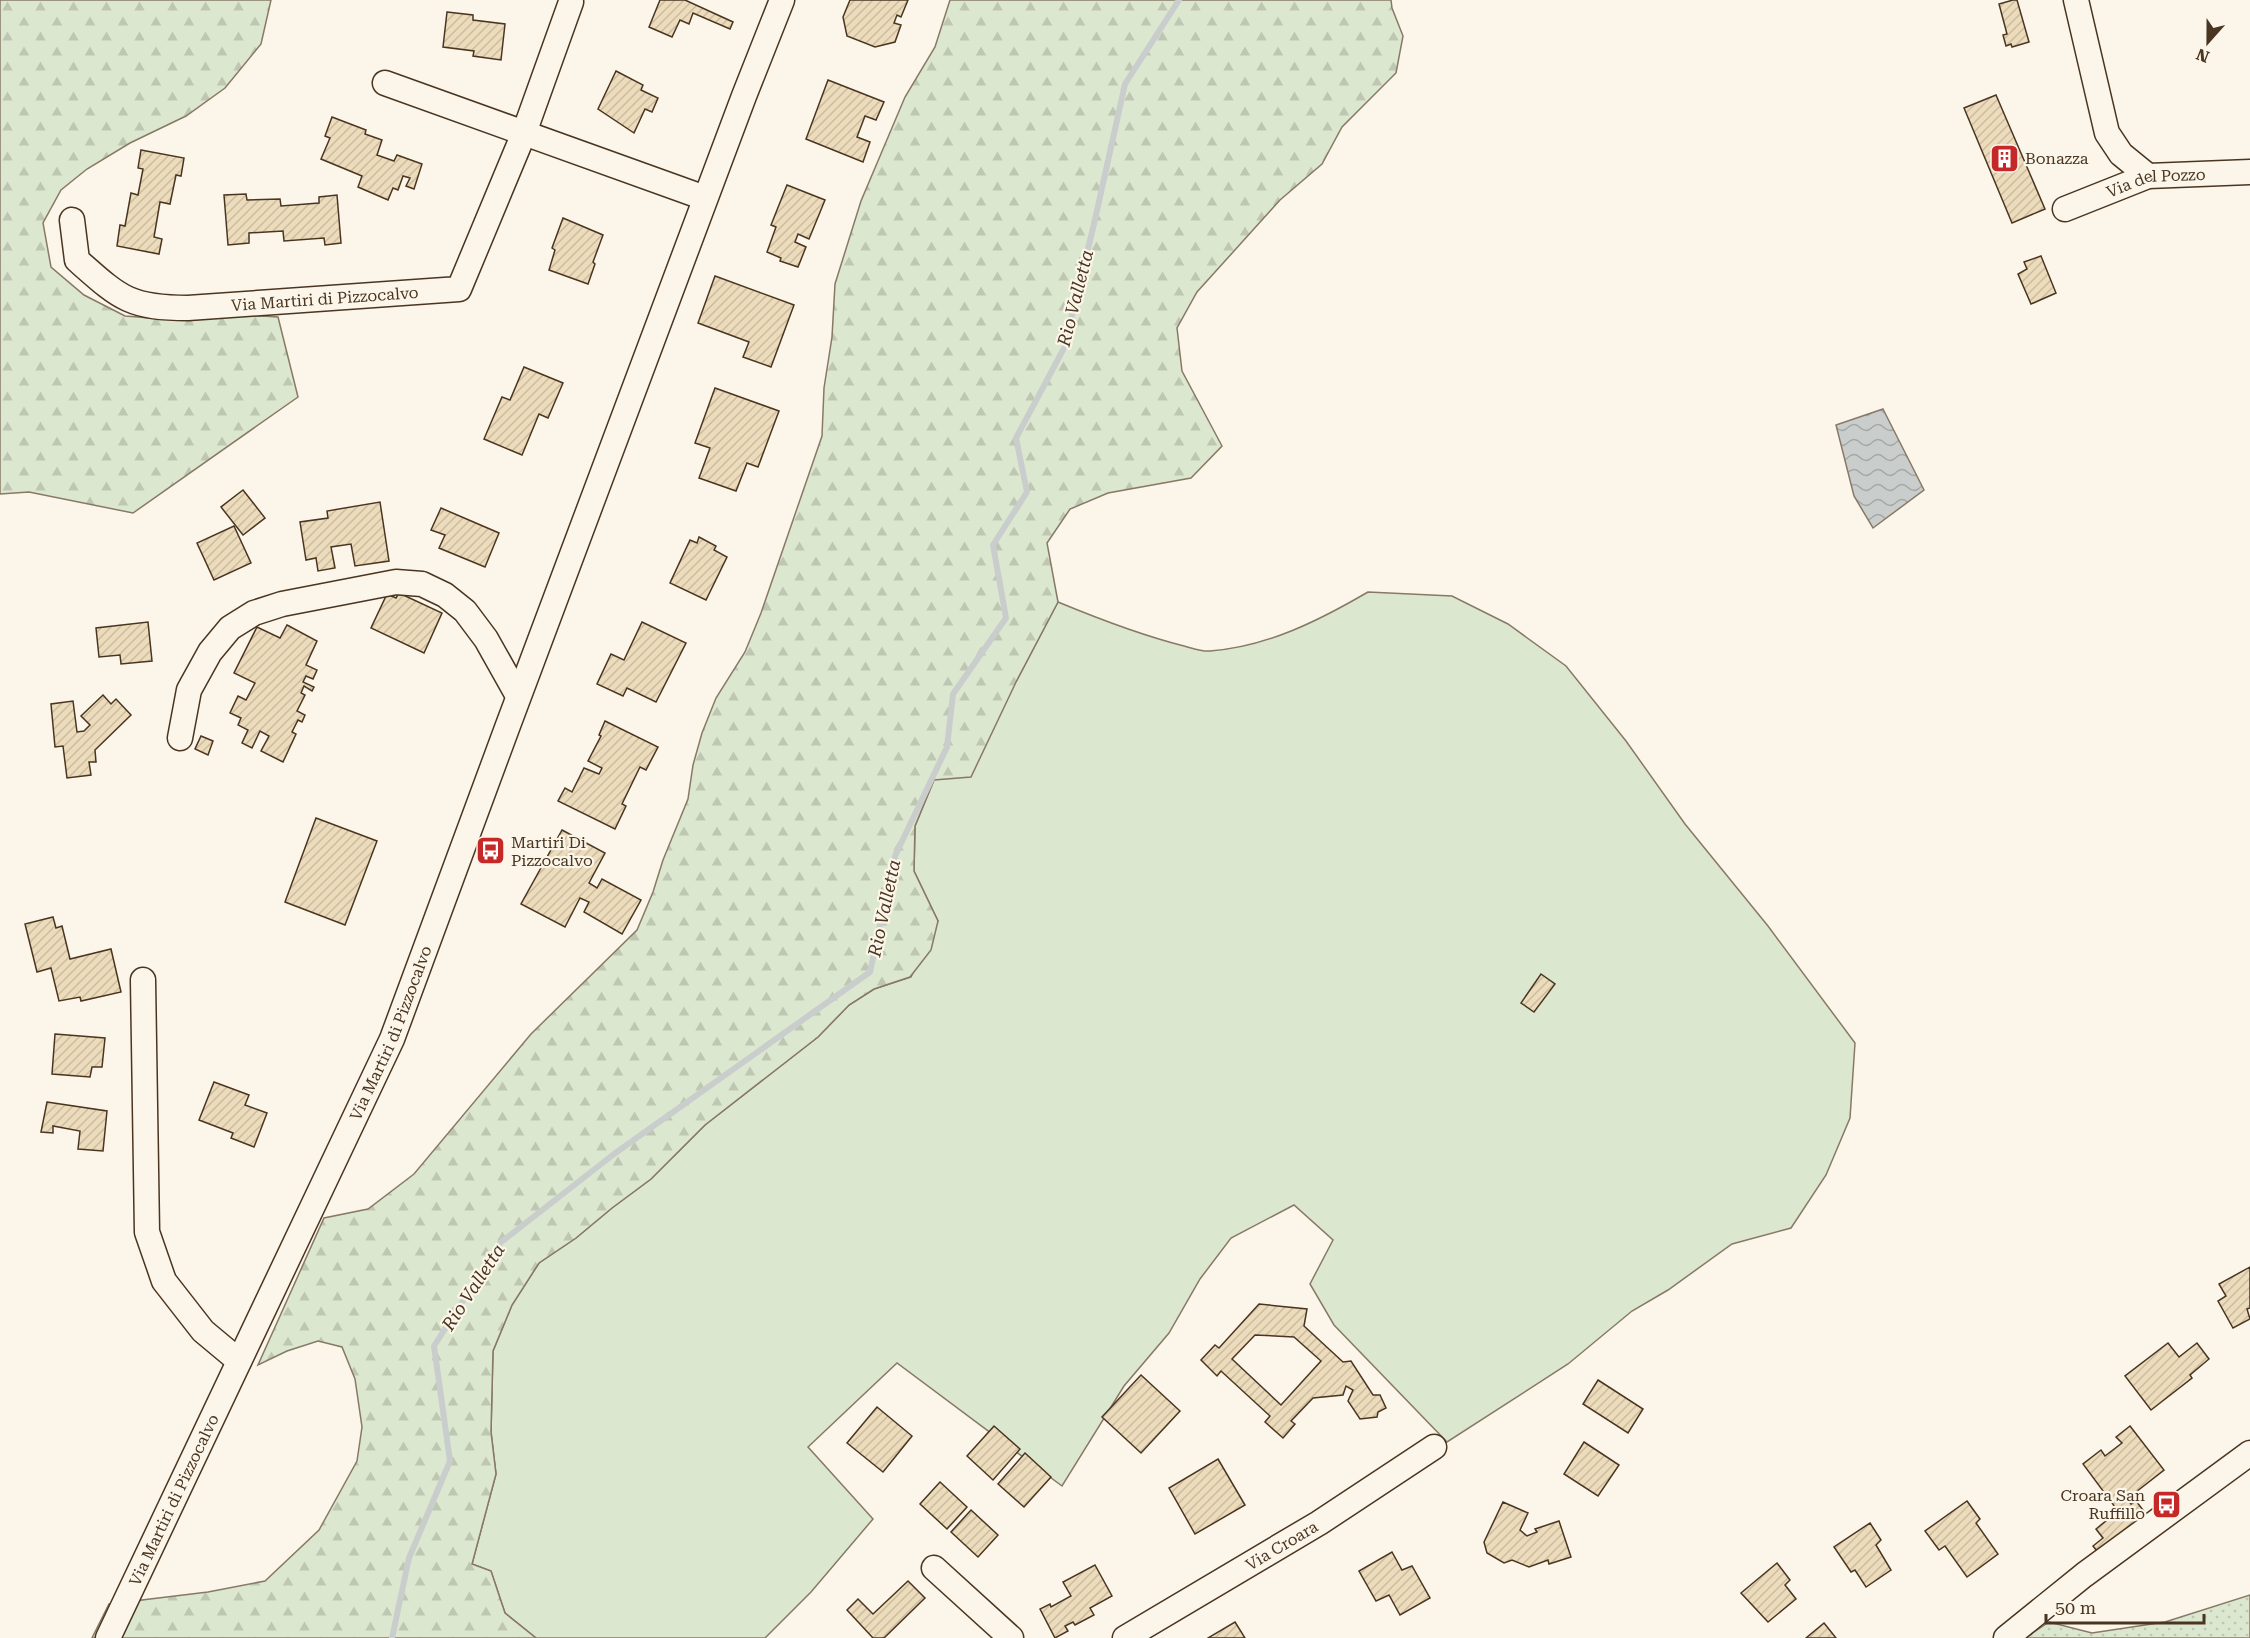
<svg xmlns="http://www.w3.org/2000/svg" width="2250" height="1638" font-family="'Roboto Serif',serif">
<defs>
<pattern id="forest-firs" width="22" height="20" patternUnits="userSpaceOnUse" patternTransform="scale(1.5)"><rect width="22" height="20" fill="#dce7d0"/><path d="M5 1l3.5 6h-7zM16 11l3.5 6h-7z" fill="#bec7b2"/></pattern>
<pattern id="park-dots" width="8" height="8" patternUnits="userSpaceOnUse" patternTransform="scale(1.5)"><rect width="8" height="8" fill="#dce7d0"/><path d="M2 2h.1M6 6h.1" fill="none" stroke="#bec7b2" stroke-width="1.8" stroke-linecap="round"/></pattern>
<pattern id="water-waves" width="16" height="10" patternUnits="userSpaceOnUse" patternTransform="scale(1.5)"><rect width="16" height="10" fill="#c9cecd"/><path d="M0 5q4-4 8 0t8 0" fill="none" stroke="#a5a8a6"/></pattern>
<pattern id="building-hatch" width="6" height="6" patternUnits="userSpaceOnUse" patternTransform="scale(1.5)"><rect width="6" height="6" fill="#ecdcbc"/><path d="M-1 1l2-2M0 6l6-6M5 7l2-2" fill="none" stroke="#ccbda1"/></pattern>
</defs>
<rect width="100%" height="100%" fill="#fbf6e9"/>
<path fill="#dce7d0" stroke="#887966" stroke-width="1.5" d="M 1368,592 L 1452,596 L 1508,624 L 1566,666 L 1626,741 L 1685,824 L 1768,926 L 1855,1043 L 1850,1118 L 1826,1175 L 1791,1228 L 1732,1244 L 1668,1290 L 1632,1311 L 1568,1364 L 1447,1442 L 1334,1325 L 1310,1284 L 1333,1240 L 1294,1205 L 1231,1238 L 1200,1279 L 1169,1333 L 1124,1386 L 1062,1486 L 897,1363 L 808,1447 L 873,1519 L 811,1592 L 765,1638 L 536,1638 L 505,1613 L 491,1571 L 472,1564 L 496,1474 L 491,1432 L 493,1351 L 512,1305 L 539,1263 L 576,1238 L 612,1208 L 651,1179 L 705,1125 L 818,1037 L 849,1005 L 874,989 L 911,977 L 938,921 L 914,871 L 915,826 L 934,780 L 1017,680 L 1058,602 C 1099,619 1140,635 1184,646 C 1192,648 1202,652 1210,651 C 1267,647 1320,620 1368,592 Z"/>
<g fill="url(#forest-firs)" stroke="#887966" stroke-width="1.5">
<polygon points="0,0 271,0 261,44 225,88 186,116 130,143 87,169 61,190 43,223 51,267 84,295 125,316 164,319 216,313 278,317 298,397 133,513 29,492 0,494"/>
<polygon points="950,0 1391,0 1392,8 1403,36 1396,73 1342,127 1322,164 1280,200 1197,292 1177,328 1182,371 1222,446 1191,478 1108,493 1070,509 1047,543 1058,602 1017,680 971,777 934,780 915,826 914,871 938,921 931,950 910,977 874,989 849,1005 818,1037 705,1125 651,1179 612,1208 576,1238 539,1263 512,1305 493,1351 491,1432 496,1474 472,1564 491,1571 505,1613 536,1638 92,1638 109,1604 208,1592 265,1581 319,1530 357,1461 362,1427 355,1379 342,1347 318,1341 287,1351 258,1365 324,1218 368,1209 414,1174 531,1034 637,930 653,892 663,860 688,799 693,765 702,733 716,698 745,652 761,613 822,436 824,388 832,337 835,284 861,201 905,97 935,47"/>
</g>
<polygon fill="url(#park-dots)" stroke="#887966" stroke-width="1.5" points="2250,1595 2250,1638 2025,1638 2049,1622 2092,1633 2165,1622"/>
<polygon fill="url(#water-waves)" stroke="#887966" stroke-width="1.5" points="1883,409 1924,490 1873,528 1854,496 1836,425"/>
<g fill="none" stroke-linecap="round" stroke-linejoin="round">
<polyline stroke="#c9cecd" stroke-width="6" points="392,1638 409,1558 450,1461 434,1346 500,1243 614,1154 870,972 895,856 947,747 953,694 1006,618 993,545 1027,492 1016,438 1064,348 1094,224 1125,84 1179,0"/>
</g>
<g fill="url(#building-hatch)" stroke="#4a3520" stroke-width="1.5" fill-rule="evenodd">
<polygon points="660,0 685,0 733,22 730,29 693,13 689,24 680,20 672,37 649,27"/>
<polygon points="850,0 908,0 901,17 897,15 894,23 901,25 895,42 875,47 847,36 843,17"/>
<polygon points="2013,0 2017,0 2029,42 2012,47 2011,44 2006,46 2003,35 2007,34 1999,4"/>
<polygon points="447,12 473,15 473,20 505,24 501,60 473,56 474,51 443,47"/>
<polygon points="616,71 643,85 641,90 658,98 652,112 645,109 634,133 598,109"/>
<polygon points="828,80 884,102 876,120 865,116 857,137 870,142 863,162 806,139"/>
<polygon points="1996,95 2045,209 2012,223 1964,108"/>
<polygon points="332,117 366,130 365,134 382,140 377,155 394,161 397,155 422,164 414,189 406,186 410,178 403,176 398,190 393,188 388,200 358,187 362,176 321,159 330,138 325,136"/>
<polygon points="141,150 184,158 181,176 176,175 170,204 160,202 154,237 162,239 159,254 117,246 120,225 125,226 131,193 138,195 143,169 138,168"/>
<polygon points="787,185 825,200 809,239 798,234 795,242 806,247 798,267 780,261 781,258 767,252 776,227 771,225"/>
<polygon points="246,194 247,200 280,199 281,206 319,203 319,197 337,195 341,243 325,245 324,238 284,241 283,231 249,233 249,243 228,245 224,195"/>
<polygon points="563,218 603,235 593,262 595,264 588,284 549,270 555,250 552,248"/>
<polygon points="2041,256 2056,293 2031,304 2018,274 2027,269 2024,262"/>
<polygon points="715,276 794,305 771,367 743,357 749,342 698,323"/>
<polygon points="524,367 563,383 548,418 539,414 522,455 484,439 502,397 510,400"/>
<polygon points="715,388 779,411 758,467 747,463 736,491 699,478 710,448 695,443"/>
<polygon points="243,490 265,518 243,535 221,507"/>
<polygon points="380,502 389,561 355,566 351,544 331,547 335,568 318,571 316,558 306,560 300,522 328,518 327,511"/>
<polygon points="441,508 499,533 485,567 439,548 445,535 431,530"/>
<polygon points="234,526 251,563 214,580 197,543"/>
<polygon points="699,537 716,546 714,550 727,557 706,600 670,583 690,540 697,543"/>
<polygon points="399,593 442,613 424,653 371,628 387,594 396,598"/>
<polygon points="148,622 152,661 121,664 120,655 99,657 96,628"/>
<polygon points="642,622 686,643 656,702 627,688 623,696 597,684 611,654 624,660"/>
<polygon points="287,625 317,641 306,665 317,670 313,679 306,676 303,682 314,687 312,691 304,686 301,693 305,695 297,711 305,715 302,722 298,720 292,732 296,734 283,762 261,751 269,736 260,731 252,748 242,743 248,730 238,725 241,718 230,713 238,696 246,700 255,683 234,673 257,627 280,638"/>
<polygon points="103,695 111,704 116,699 131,715 95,750 96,762 89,762 91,775 67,778 63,746 55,747 51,704 73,701 77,732 84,731 90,725 81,716"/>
<polygon points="605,721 658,747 646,770 640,767 622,804 626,806 615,829 558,801 565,788 572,792 584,768 599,774 602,768 588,761 601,736 599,735"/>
<polygon points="201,736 213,741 208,755 195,749"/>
<polygon points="316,818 377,841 345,925 285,902"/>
<polygon points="562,830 605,853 589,883 597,888 602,879 641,900 622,934 584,912 589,902 580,898 565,927 521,904"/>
<polygon points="53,917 56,928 62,926 70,959 111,949 121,992 81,1001 80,997 59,1001 51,968 37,972 25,924"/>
<polygon points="1541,974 1555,984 1534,1012 1521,1003"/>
<polygon points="55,1034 105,1038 102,1067 92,1067 90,1077 52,1074"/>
<polygon points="214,1082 249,1095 245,1105 267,1113 254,1147 231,1138 233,1133 199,1120"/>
<polygon points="47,1102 107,1111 103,1151 78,1149 80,1131 53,1126 53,1133 41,1132"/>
<polygon points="2250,1267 2250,1308 2247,1309 2250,1319 2233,1328 2218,1301 2226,1296 2219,1284"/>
<path d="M 1259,1304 L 1307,1309 L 1304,1326 L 1343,1362 L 1351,1361 L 1373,1395 L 1380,1395 L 1386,1408 L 1378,1412 L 1377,1417 L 1360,1419 L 1348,1401 L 1353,1390 L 1346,1386 L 1343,1395 L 1313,1398 L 1291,1421 L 1295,1424 L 1283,1438 L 1265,1422 L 1270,1416 L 1221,1371 L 1217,1376 L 1201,1360 L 1215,1345 L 1219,1348 ZM 1255,1335 L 1294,1337 L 1321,1361 L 1281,1405 L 1232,1359 Z"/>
<polygon points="2168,1343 2179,1357 2197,1343 2209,1359 2190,1375 2192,1378 2151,1410 2125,1376"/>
<polygon points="1141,1375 1180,1411 1141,1453 1102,1417"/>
<polygon points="1598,1380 1643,1409 1628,1433 1583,1404"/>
<polygon points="877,1407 912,1436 883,1472 847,1443"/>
<polygon points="994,1426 1020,1449 993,1480 967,1456"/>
<polygon points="2130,1426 2164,1470 2127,1499 2131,1504 2136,1501 2150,1519 2101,1556 2093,1546 2103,1538 2096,1529 2118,1511 2083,1464 2101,1450 2105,1456 2122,1443 2116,1437"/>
<polygon points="1584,1442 1619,1465 1598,1496 1564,1474"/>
<polygon points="1025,1453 1051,1477 1024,1507 998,1484"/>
<polygon points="1218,1459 1245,1505 1195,1534 1169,1488"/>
<polygon points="940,1482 967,1507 947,1529 920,1504"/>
<polygon points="1967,1501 1980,1519 1976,1523 1998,1554 1967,1577 1945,1546 1939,1550 1925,1531"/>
<polygon points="1503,1502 1528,1513 1520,1530 1527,1536 1537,1532 1535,1529 1559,1521 1571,1557 1549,1564 1548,1560 1529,1567 1512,1560 1504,1563 1487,1553 1484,1542"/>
<polygon points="971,1510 998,1535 978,1557 951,1532"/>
<polygon points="1870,1523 1881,1540 1876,1545 1891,1570 1866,1587 1855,1570 1851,1572 1834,1547"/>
<polygon points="1392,1552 1402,1570 1412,1566 1430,1598 1400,1615 1389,1595 1376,1601 1359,1571"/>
<polygon points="1777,1563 1790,1580 1785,1585 1796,1599 1768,1622 1741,1593"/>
<polygon points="1095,1565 1112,1596 1090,1608 1094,1615 1075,1625 1073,1622 1065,1626 1068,1631 1055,1638 1040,1609 1050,1604 1051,1607 1071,1596 1063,1582"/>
<polygon points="908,1581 925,1598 884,1638 873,1638 847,1610 858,1599 873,1614"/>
<polygon points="1235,1622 1245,1638 1208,1638"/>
<polygon points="1824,1623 1836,1638 1806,1638"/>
</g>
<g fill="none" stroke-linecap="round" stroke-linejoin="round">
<defs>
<g id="minor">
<polyline points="2076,0 2107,133 2121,154 2148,176"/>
<polyline points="385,83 705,198"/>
<path id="s1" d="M 2065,209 L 2148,176 L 2250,172"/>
<path id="s2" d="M 72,220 L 77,260 C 120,298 129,308 188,308 L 459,289 L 524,133 L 571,2"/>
<polyline points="180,738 189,690 210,652 230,628 254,613 282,604 396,582 422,584 445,595 465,611 486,639 518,696"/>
<polyline points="143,980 147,1232 164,1281 203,1331 239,1361"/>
<polyline points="934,1568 1011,1638"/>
<path id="s3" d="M 108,1638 L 392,1039 L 507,728 L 744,96 L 782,0"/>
<path id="s4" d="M 1125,1638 L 1319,1523 L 1434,1447"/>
<polyline points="2006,1638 2084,1575 2250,1453"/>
</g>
</defs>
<use href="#minor" stroke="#4a3520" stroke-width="27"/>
<use href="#minor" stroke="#fbf6e9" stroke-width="24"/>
</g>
<defs>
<symbol id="building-square" viewBox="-11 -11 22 22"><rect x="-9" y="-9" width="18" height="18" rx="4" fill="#c62828" stroke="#fbf6e9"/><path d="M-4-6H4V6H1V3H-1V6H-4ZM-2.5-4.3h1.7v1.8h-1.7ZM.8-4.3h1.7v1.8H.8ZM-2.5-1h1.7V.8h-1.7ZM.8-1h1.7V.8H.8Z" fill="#fff"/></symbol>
<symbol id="bus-square" viewBox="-11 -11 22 22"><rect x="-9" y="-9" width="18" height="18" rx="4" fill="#c62828" stroke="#fbf6e9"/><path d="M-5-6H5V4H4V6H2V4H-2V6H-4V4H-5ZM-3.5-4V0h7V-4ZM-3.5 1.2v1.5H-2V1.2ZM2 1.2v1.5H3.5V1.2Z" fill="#fff"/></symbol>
</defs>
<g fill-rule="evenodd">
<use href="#building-square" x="1988" y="142" width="33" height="33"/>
<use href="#bus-square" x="474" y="834" width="33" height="33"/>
<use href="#bus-square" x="2150" y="1488" width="33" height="33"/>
</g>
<g text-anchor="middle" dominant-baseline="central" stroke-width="4.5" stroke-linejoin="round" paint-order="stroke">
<g font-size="16" fill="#4a3520" stroke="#fbf6e9" text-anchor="start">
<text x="2025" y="158">Bonazza</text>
<text x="511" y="842">Martiri Di<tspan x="511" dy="18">Pizzocalvo</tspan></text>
<text x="2145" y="1495" text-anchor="end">Croara San<tspan x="2145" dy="18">Ruffillo</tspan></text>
</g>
<g font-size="16" fill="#4a3520" stroke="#fbf6e9">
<text stroke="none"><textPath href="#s1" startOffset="96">Via del Pozzo</textPath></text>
<text stroke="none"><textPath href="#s2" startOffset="303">Via Martiri di Pizzocalvo</textPath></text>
<text stroke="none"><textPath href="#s3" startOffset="668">Via Martiri di Pizzocalvo</textPath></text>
<text stroke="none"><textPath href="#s3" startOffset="153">Via Martiri di Pizzocalvo</textPath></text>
<text stroke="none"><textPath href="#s4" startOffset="182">Via Croara</textPath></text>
</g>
<g font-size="18" font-style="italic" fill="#4a3520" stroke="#fbf6e9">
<text transform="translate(1075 298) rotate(-76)">Rio Valletta</text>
<text transform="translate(884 908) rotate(-78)">Rio Valletta</text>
<text transform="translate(473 1287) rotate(-57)">Rio Valletta</text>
</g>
</g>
<g transform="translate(2208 42) rotate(201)" stroke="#fbf6e9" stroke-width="4.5" paint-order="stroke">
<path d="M0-4.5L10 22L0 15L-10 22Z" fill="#4a3520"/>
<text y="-9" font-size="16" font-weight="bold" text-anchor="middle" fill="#4a3520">N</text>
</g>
<path d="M2046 1614v9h158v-9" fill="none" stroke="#4a3520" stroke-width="3"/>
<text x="2055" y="1614" font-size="18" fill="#4a3520" stroke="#fbf6e9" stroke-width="4.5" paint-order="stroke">50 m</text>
</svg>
